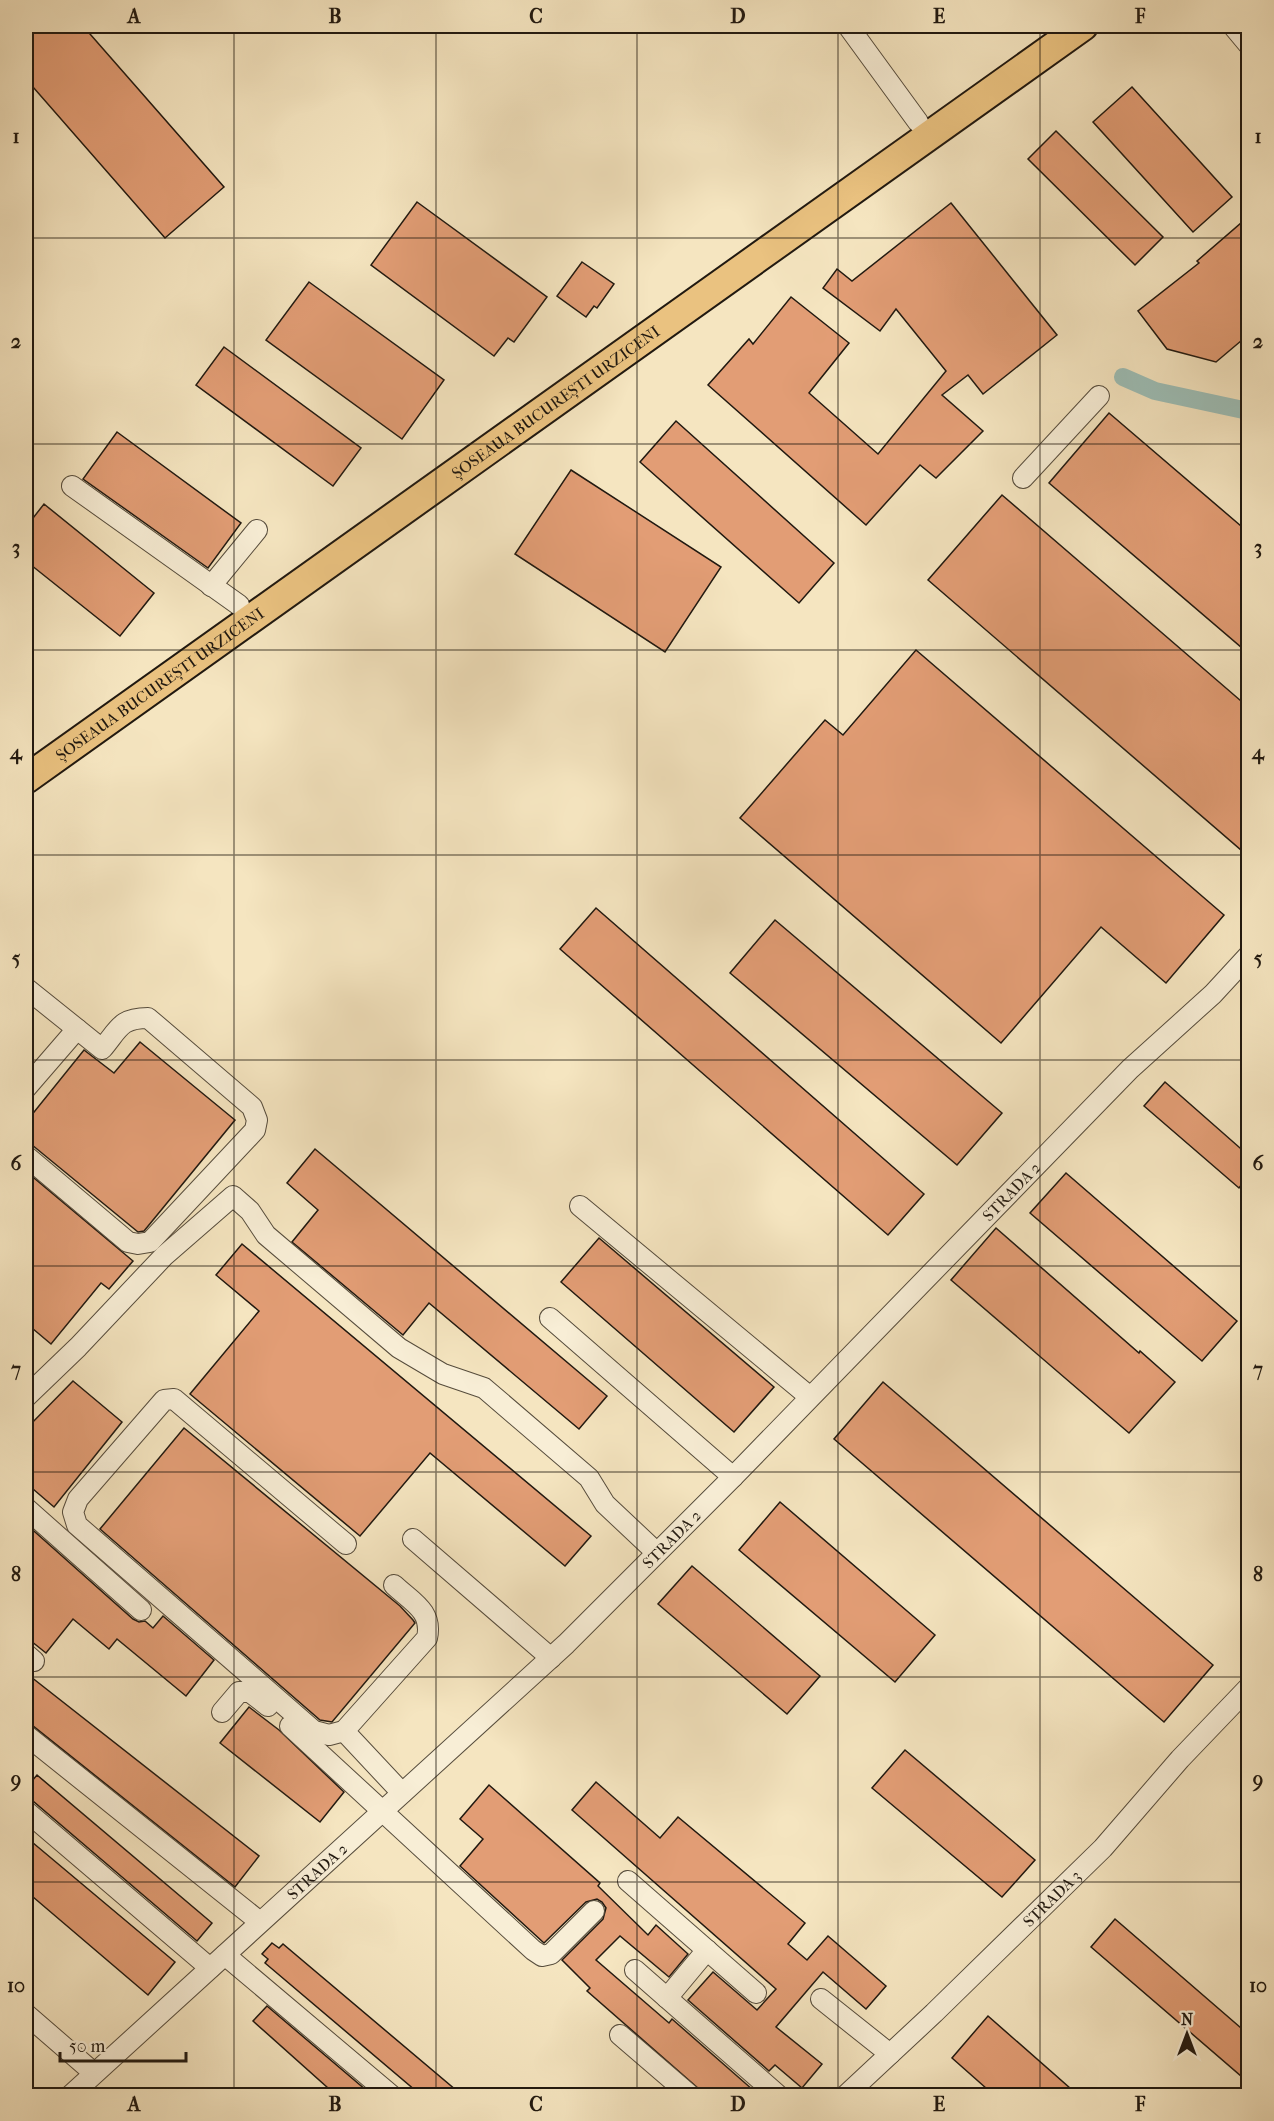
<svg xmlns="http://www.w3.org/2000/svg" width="1274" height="2121" font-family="'IM FELL French Canon',serif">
<rect width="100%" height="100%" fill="#f5e5c0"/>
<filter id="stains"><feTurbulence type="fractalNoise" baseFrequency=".00333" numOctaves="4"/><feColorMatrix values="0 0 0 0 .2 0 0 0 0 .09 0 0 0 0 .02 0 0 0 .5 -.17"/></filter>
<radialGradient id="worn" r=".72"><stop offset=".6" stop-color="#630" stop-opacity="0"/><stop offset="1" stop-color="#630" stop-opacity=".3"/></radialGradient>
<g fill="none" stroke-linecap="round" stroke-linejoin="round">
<polyline stroke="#9dbeb6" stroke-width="18" points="1123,377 1155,391 1248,411"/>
</g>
<g fill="#e29d75" stroke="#211910" stroke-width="1.5">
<polygon points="26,26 83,26 224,187 165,238 26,79"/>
<polygon points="1132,87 1232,197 1193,232 1093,122"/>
<polygon points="1056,131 1163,237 1135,265 1028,159"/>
<polygon points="417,202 547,297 514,342 508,338 494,356 371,265"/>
<polygon points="951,203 1057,335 983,394 968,375 942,395 983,431 936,478 920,465 866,525 708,385 749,339 753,344 791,297 849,343 809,393 878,454 946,371 896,309 880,331 823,288 837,269 852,281"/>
<polygon points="1248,217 1248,335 1216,362 1167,349 1138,311 1199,263 1197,261"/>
<polygon points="582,262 614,284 597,308 594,306 586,317 557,296"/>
<polygon points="309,282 444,380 402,439 266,340"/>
<polygon points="224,347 361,448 333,486 196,385"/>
<polygon points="1109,413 1248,532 1248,653 1049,483"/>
<polygon points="676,421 834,563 799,603 640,462"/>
<polygon points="117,432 241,523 208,568 83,479"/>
<polygon points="571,470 721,567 665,652 515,554"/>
<polygon points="1002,495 1248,707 1248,856 928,580"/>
<polygon points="44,504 154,593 120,636 26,561 26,527"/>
<polygon points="916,650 1224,915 1166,983 1101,927 1001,1043 740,818 825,720 843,735"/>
<polygon points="596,908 924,1194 888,1235 560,949"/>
<polygon points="775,920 1002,1113 957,1165 730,973"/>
<polygon points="140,1042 235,1120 144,1231 138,1232 26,1140 26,1122 84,1050 114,1073"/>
<polygon points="1165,1082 1248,1155 1248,1176 1239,1188 1144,1106"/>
<polygon points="315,1149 607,1396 579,1429 429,1303 403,1335 292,1242 318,1210 287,1183"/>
<polygon points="28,1173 133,1261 109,1289 101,1283 51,1344 26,1323 26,1176"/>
<polygon points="1066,1173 1237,1321 1202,1361 1030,1213"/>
<polygon points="996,1228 1139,1353 1140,1351 1175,1382 1129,1433 951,1280"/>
<polygon points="599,1238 774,1387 734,1432 561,1282"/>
<polygon points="242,1244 591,1536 565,1566 430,1453 360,1536 190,1394 259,1311 216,1275"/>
<polygon points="73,1381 122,1422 54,1507 26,1483 26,1429"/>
<polygon points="883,1382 1213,1665 1164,1722 834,1439"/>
<polygon points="184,1428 400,1606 413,1620 415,1623 332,1722 320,1720 100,1529"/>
<polygon points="780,1502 935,1635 895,1682 739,1550"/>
<polygon points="26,1524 133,1619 139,1622 145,1621 153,1628 163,1616 214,1660 186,1696 117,1639 109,1649 73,1619 46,1653 26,1637"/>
<polygon points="692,1566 820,1676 787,1714 658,1604"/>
<polygon points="26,1673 259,1856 235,1887 33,1726 26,1723"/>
<polygon points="249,1707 279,1730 344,1792 320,1822 220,1743"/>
<polygon points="905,1750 1035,1860 1002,1897 872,1788"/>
<polygon points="37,1775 212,1923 197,1941 34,1802 26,1799 26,1788"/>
<polygon points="596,1782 660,1838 678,1817 805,1923 788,1944 807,1960 828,1936 886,1986 866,2009 823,1972 776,2027 822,2064 802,2088 775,2065 769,2071 688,2000 713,1972 757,2010 776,1989 572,1810"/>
<polygon points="489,1785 600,1883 598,1886 648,1935 656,1925 688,1954 669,1977 620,1936 596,1960 669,2023 672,2019 753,2090 748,2096 707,2096 587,1991 590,1988 562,1960 603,1919 606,1908 602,1902 597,1899 586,1902 544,1943 460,1866 483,1839 460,1819"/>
<polygon points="26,1837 175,1962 148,1995 26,1891"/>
<polygon points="1115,1919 1248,2034 1248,2082 1091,1947"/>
<polygon points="272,1943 279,1948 283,1944 463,2096 422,2096 265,1963 268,1959 262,1954"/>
<polygon points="267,2006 373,2096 337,2096 253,2021"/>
<polygon points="988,2016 1079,2096 995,2096 952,2058"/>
</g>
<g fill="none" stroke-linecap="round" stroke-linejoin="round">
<defs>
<g id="minor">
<polyline points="848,26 918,122"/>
<polyline points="1233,26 1248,44"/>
<polyline points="1023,478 1099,396"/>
<polyline points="72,486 239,605"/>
<polyline points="211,586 257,530"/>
<path d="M 26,988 L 102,1049 C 119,1029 120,1018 148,1018 L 252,1107 L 257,1120 L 255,1130 L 150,1242 L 138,1244 L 128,1242 L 26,1156"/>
<polyline points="26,1088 77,1029"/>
<polyline points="580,1206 810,1397"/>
<polyline points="550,1318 733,1477"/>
<polyline points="26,1397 78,1347 164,1256 233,1196 250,1211 266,1235 399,1348 443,1374 484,1388 589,1478 605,1504 656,1552"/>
<polyline points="26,1508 141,1610"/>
<polyline points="413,1539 551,1658"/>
<path d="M 394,1585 C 412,1602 433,1611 427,1638 L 344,1731 L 402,1793"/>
<polyline points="26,1654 34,1661"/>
<polyline points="222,1712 239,1692 250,1692 268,1706"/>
<polyline points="290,1726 533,1950 542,1956 551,1954 594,1911"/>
<polyline points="344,1731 329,1735 314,1731 77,1525 73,1512 78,1499 164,1400 174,1399 346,1544"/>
<polyline points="26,1735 260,1922"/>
<polyline points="26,1811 210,1968"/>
<polyline points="628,1881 756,1993"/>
<polyline points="225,1955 392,2096"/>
<polyline points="635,1970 779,2096"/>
<polyline points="667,1998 707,1950"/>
<polyline points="821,1999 890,2054"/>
<polyline points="26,2014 94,2073"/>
<polyline points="620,2035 691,2096"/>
<path id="s1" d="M 70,2096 L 566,1644 L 733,1477 L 1130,1069 L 1213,994 L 1248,956"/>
<path id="s2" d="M 845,2096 L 934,2013 L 1103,1848 L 1180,1759 L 1248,1688"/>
</g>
<g id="highway">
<path id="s3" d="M 26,779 L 1083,26"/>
</g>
</defs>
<use href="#minor" stroke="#564c3c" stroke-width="22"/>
<use href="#highway" stroke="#211910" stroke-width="32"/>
<use href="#minor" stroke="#f8eed6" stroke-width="20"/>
<use href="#highway" stroke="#eac280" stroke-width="28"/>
</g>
<path fill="none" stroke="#211910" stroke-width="1.5" stroke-opacity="0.55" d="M 234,26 L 234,2096M 436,26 L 436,2096M 637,26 L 637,2096M 838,26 L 838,2096M 1040,26 L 1040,2096M 26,238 L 1248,238M 26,444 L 1248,444M 26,650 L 1248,650M 26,855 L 1248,855M 26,1060 L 1248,1060M 26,1266 L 1248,1266M 26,1472 L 1248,1472M 26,1677 L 1248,1677M 26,1882 L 1248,1882"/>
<g text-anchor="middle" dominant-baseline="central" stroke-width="5" stroke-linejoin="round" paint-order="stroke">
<g font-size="16" fill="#211910" stroke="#f8eed6">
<text stroke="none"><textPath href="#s3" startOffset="650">ȘOSEAUA BUCUREȘTI URZICENI</textPath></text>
<text stroke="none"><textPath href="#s3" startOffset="164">ȘOSEAUA BUCUREȘTI URZICENI</textPath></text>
<text stroke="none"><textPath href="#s1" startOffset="1306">STRADA 2</textPath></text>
<text stroke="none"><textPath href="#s1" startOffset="820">STRADA 2</textPath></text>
<text stroke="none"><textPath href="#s1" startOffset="334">STRADA 2</textPath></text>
<text stroke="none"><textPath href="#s2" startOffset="286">STRADA 3</textPath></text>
</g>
</g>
<rect width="1274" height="2121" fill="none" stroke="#f5e5c0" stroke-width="66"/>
<g transform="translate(1187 2034)" stroke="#f8eed6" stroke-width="4.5" paint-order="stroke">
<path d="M0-4.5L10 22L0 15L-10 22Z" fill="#211910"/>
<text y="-9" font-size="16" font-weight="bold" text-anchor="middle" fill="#211910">N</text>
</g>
<path d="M60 2052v9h126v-9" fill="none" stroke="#211910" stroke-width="3"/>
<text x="69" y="2052" font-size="18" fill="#211910" stroke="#f8eed6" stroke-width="4.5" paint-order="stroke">50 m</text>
<rect x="33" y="33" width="1208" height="2055" fill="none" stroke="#211910" stroke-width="2"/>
<g font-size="20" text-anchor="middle" font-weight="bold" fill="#211910">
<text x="134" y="23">A</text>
<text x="335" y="23">B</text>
<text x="536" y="23">C</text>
<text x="738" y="23">D</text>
<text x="939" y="23">E</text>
<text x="1140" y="23">F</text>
<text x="16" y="143">1</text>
<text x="1258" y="143">1</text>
<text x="16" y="348">2</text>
<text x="1258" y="348">2</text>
<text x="16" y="554">3</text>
<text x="1258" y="554">3</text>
<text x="16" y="759">4</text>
<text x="1258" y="759">4</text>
<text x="16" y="965">5</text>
<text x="1258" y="965">5</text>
<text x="16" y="1170">6</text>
<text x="1258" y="1170">6</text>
<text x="16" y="1376">7</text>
<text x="1258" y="1376">7</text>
<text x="16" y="1581">8</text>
<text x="1258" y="1581">8</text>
<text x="16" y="1787">9</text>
<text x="1258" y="1787">9</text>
<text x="16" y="1992">10</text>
<text x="1258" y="1992">10</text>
<text x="134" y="2111">A</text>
<text x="335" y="2111">B</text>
<text x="536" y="2111">C</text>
<text x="738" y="2111">D</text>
<text x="939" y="2111">E</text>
<text x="1140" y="2111">F</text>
</g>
<rect width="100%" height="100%" filter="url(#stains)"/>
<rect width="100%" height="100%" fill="url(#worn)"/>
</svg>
